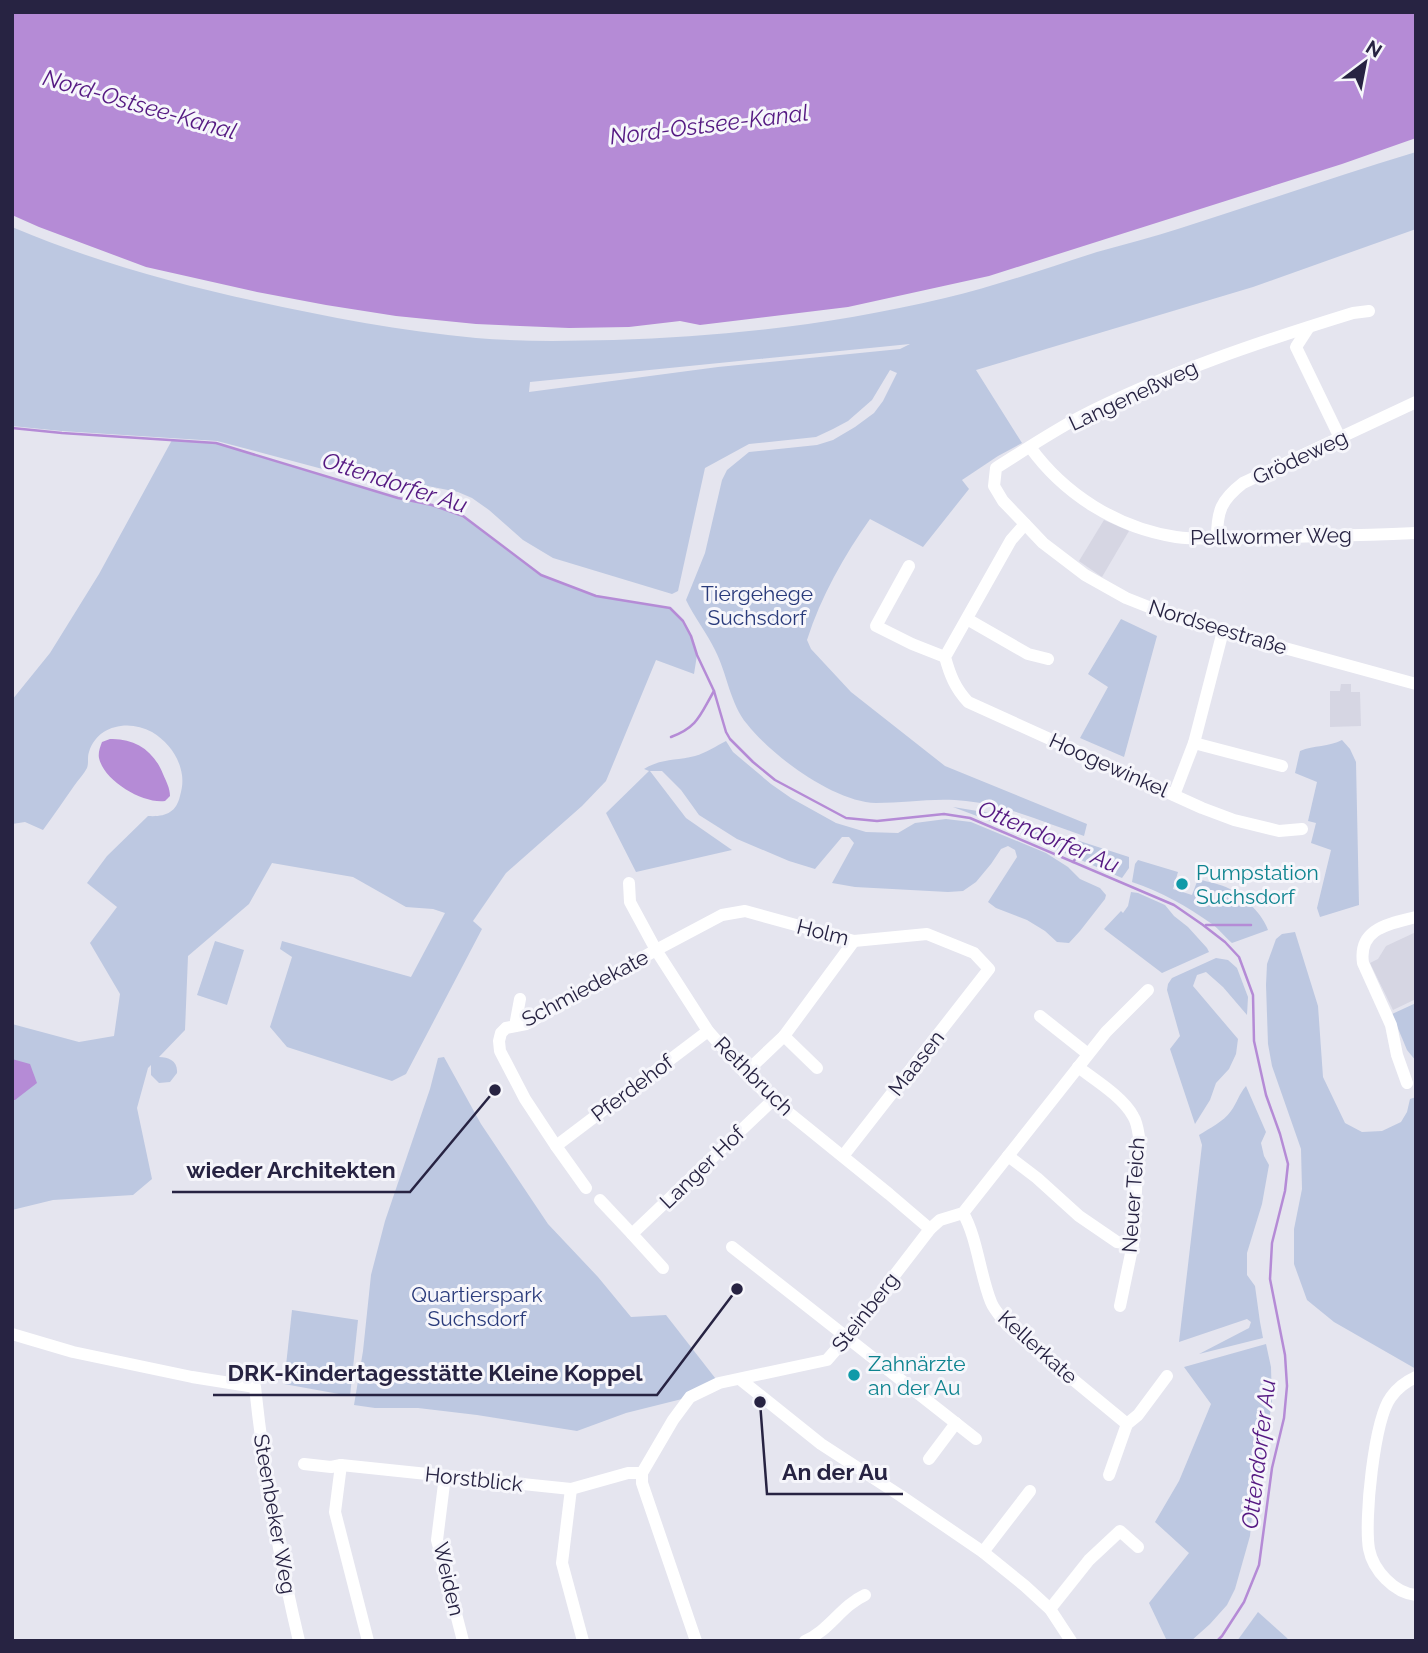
<svg xmlns="http://www.w3.org/2000/svg" width="1428" height="1653" font-family="Raleway,sans-serif">
<rect width="100%" height="100%" fill="#e5e5ef"/>
<g fill="#d6d6e3">
<polygon points="1104,520 1129,531 1102,577 1079,561"/>
<polygon points="1341,684 1351,684 1351,692 1360,692 1361,726 1330,727 1330,691 1340,691"/>
<polygon points="1416,932 1416,999 1393,1010 1370,963 1378,959 1386,946"/>
</g>
<g fill="#bdc8e1" fill-rule="evenodd">
<path d="M 1416,152 L 1416,229 L 1253,287 L 976,370 L 1022,443 L 998,456 L 962,480 L 969,489 L 923,547 L 870,519 C 844,556 821,596 807,640 L 811,649 L 851,692 L 945,766 L 1087,824 L 1084,836 C 1046,823 1006,805 966,801 C 936,797 906,803 876,803 C 834,802 772,756 747,724 C 730,704 727,673 715,650 C 707,633 694,617 686,600 L 705,553 L 722,480 L 727,470 L 749,452 L 817,445 L 833,440 L 855,427 L 874,413 L 883,401 L 897,373 L 890,370 L 872,400 L 848,421 L 833,429 L 816,437 L 749,444 L 705,468 L 678,591 L 672,594 L 553,558 L 523,540 L 489,510 L 472,498 L 458,492 L 387,478 L 349,464 L 330,471 L 217,441 L 61,431 L 12,426 L 12,227 C 90,260 172,283 255,301 C 328,317 401,331 476,338 C 522,342 569,341 614,340 C 725,337 836,324 945,298 C 996,286 1047,268 1097,252 C 1125,244 1153,237 1181,228 C 1259,203 1337,176 1416,152 ZM 910,344 L 900,349 L 718,367 L 529,392 L 530,382 Z"/>
<path d="M 172,440 L 216,443 L 398,498 L 432,505 L 463,516 L 541,575 L 596,596 L 670,608 L 683,621 L 691,636 L 697,655 L 694,674 L 656,660 L 606,781 L 582,806 L 506,873 L 473,921 L 482,929 L 406,1074 L 392,1081 L 287,1047 L 270,1027 L 292,957 L 280,949 L 282,941 L 411,977 L 445,913 L 433,909 L 406,907 L 353,877 L 272,863 L 249,904 L 188,956 L 185,1030 L 159,1057 C 169,1057 178,1061 177,1073 L 170,1082 L 159,1083 L 151,1075 L 151,1065 L 148,1068 L 137,1108 L 152,1179 L 133,1195 L 53,1200 L 12,1210 L 12,1024 L 79,1042 L 114,1036 L 120,994 L 90,943 L 117,907 L 87,883 L 107,856 L 148,816 C 165,817 176,813 180,796 C 182,788 183,783 182,775 C 179,756 168,742 152,732 C 129,719 97,725 89,752 C 87,757 89,763 87,768 C 84,774 78,780 74,786 C 64,800 54,815 43,830 L 25,822 L 12,824 L 12,700 L 50,653 L 99,574 Z"/>
<polygon points="1121,619 1157,636 1124,757 1080,738 1108,687 1088,674"/>
<path d="M 1342,740 L 1350,749 L 1356,762 L 1359,905 L 1320,917 L 1317,908 L 1331,850 L 1311,843 L 1316,823 L 1308,821 L 1317,782 L 1295,773 L 1300,751 C 1314,745 1329,747 1342,740 Z"/>
<path d="M 726,741 L 733,752 L 771,784 L 791,798 L 836,823 L 866,832 L 898,833 L 915,823 L 946,819 L 971,822 L 1046,853 L 1068,867 L 1080,879 L 1100,888 L 1106,895 L 1105,899 L 1080,931 L 1069,943 L 1057,942 L 1045,931 L 1027,920 L 996,908 L 988,902 L 1017,857 L 1015,850 L 1008,846 L 1001,849 L 991,864 L 976,882 L 963,891 L 948,892 L 855,887 L 832,883 L 854,843 L 849,837 L 842,837 L 815,869 L 789,861 L 737,839 L 699,815 L 681,790 L 662,771 L 650,771 L 686,818 L 732,850 L 636,872 L 606,813 L 649,771 L 644,769 C 662,758 676,761 695,756 C 706,753 716,746 726,741 Z"/>
<polygon points="953,807 996,814 1129,857 1129,868 1122,878 998,824"/>
<path d="M 1138,860 L 1178,872 L 1173,889 L 1192,895 L 1198,879 C 1208,882 1221,884 1230,889 C 1245,898 1262,913 1268,930 L 1232,943 C 1225,937 1219,929 1212,924 C 1188,907 1160,891 1132,882 L 1135,864 Z"/>
<polygon points="1131,892 1138,893 1165,905 1174,916 1188,927 1207,948 1209,952 1162,973 1104,929 1121,911 1123,913 1128,906"/>
<polygon points="1295,932 1318,1006 1323,1077 1345,1123 1362,1132 1382,1131 1401,1122 1407,1112 1410,1099 1416,1097 1416,1369 1334,1322 1307,1300 1294,1264 1294,1229 1302,1189 1301,1149 1272,1066 1268,1044 1266,985 1267,964 1276,939 1282,934"/>
<polygon points="215,941 244,950 227,1005 197,995"/>
<polygon points="1216,958 1228,960 1237,968 1248,997 1247,1015 1223,987 1206,972 1197,975 1193,986 1238,1039 1236,1054 1229,1069 1216,1083 1210,1100 1195,1124 1170,1049 1180,1036 1167,990 1168,984 1172,978"/>
<polygon points="1416,1003 1416,1061 1407,1050 1392,1014"/>
<polygon points="444,1057 481,1124 548,1224 598,1277 631,1317 666,1315 719,1383 690,1397 626,1413 577,1431 477,1415 418,1408 375,1408 354,1405 363,1351 371,1275 385,1221 430,1089 438,1058"/>
<path d="M 1246,1086 L 1266,1132 L 1261,1143 L 1264,1156 L 1269,1165 L 1262,1204 L 1247,1253 L 1247,1275 L 1255,1286 L 1260,1322 L 1263,1338 L 1199,1354 L 1249,1328 L 1251,1322 L 1247,1319 L 1179,1342 L 1202,1145 L 1199,1135 C 1210,1128 1223,1122 1231,1111 C 1237,1103 1239,1094 1246,1086 Z"/>
<polygon points="292,1310 358,1320 350,1396 284,1384"/>
<polygon points="1266,1344 1271,1367 1272,1404 1254,1496 1250,1536 1235,1589 1227,1605 1210,1624 1191,1641 1167,1641 1149,1603 1189,1553 1155,1522 1179,1481 1211,1404 1184,1367"/>
<polygon points="1258,1612 1287,1638 1289,1641 1237,1641"/>
</g>
<g fill="#b58bd6">
<polygon points="12,12 1416,12 1416,138 1342,164 989,276 848,307 700,325 680,321 629,327 569,328 476,324 396,316 326,305 257,292 146,267 39,227 12,215"/>
<path d="M 110,739 C 135,738 154,751 163,774 C 166,781 170,788 170,796 L 165,801 C 143,804 104,781 99,758 C 98,753 100,747 102,742 Z"/>
<polygon points="12,1059 30,1064 37,1083 15,1100 12,1100"/>
</g>
<g fill="none" stroke-linecap="round" stroke-linejoin="round">
<g stroke="#b58bd6" stroke-width="2.5">
<polyline points="12,428 62,433 216,443 398,498 432,505 463,516 541,575 596,596 670,608 683,621 691,636 697,655 714,691 726,732 730,739 753,762 775,780 846,818 877,821 944,814 970,818 1174,905 1203,925 1225,942 1239,957 1253,995 1254,1041 1266,1095 1280,1134 1288,1164 1285,1191 1272,1243 1270,1279 1285,1355 1287,1386 1284,1418 1272,1468 1259,1565 1244,1602 1222,1636 1217,1641"/>
<path d="M 671,737 C 698,727 700,715 714,691"/>
<polyline points="1073,862 1082,850"/>
<polyline points="1206,925 1251,925"/>
</g>
<g stroke="#fff" stroke-width="12">
<path d="M 1369,311 L 1353,313 C 1259,342 1166,373 1078,418 C 1050,433 1023,451 996,468 L 994,486 L 1003,501 L 1025,524 L 1043,543 L 1085,575 L 1126,598 L 1179,619 L 1416,684"/>
<polyline points="1309,327 1296,347 1340,438"/>
<path d="M 1030,447 C 1064,494 1117,528 1176,537 C 1205,541 1237,537 1266,537 C 1316,537 1366,535 1416,533"/>
<path d="M 1025,524 L 1011,540 L 945,657 C 950,675 955,688 968,702 L 1202,808 L 1234,820 L 1279,831 L 1302,829"/>
<path d="M 1217,538 C 1217,511 1221,500 1243,483 L 1416,402"/>
<polyline points="909,566 876,626 912,644 945,657"/>
<polyline points="967,619 1028,654 1048,659"/>
<polyline points="1194,743 1282,766"/>
<polyline points="1174,795 1194,743 1223,631"/>
<polyline points="629,883 630,902 656,950 708,1031 745,1073 773,1100 889,1194 930,1229"/>
<polyline points="1040,1016 1088,1054"/>
<polyline points="515,1026 520,999"/>
<polyline points="784,1036 817,1068"/>
<path d="M 1078,1067 C 1095,1080 1123,1097 1133,1116 C 1137,1122 1138,1130 1139,1137 L 1133,1244 L 1120,1306"/>
<polyline points="745,1073 784,1036 854,941"/>
<path d="M 1407,1083 L 1397,1055 L 1391,1025 L 1363,963 C 1358,928 1389,924 1416,917"/>
<polyline points="556,1146 525,1099 500,1051 499,1041 501,1033 506,1028 526,1024 656,950 722,915 745,911 854,941 927,934 974,953 989,969 843,1156"/>
<polyline points="1008,1156 1037,1178 1079,1216 1117,1242 1133,1244"/>
<polyline points="586,1188 556,1146 708,1031"/>
<polyline points="600,1200 632,1234"/>
<path d="M 963,1213 C 977,1237 980,1275 991,1302 C 994,1310 1002,1318 1007,1325 L 1127,1424 L 1138,1415 L 1167,1376"/>
<polyline points="732,1247 976,1439"/>
<polyline points="663,1268 632,1234 773,1100"/>
<path d="M 12,1334 L 73,1352 L 192,1377 L 255,1387 C 264,1472 279,1557 299,1641"/>
<path d="M 1416,1377 C 1405,1382 1398,1387 1391,1397 C 1374,1420 1364,1520 1369,1549 C 1373,1570 1394,1593 1416,1595"/>
<polyline points="741,1380 821,1444 901,1496 983,1552 1025,1586 1050,1609 1071,1641"/>
<polyline points="929,1459 956,1423"/>
<polyline points="304,1464 331,1467 341,1465 571,1489 628,1473 642,1473"/>
<polyline points="341,1465 335,1512 368,1641"/>
<polyline points="1109,1475 1127,1424"/>
<polyline points="445,1476 437,1540 463,1641"/>
<polyline points="571,1489 562,1563 583,1641"/>
<polyline points="983,1552 1030,1491"/>
<polyline points="1050,1609 1089,1560 1120,1531 1138,1547"/>
<polyline points="696,1641 642,1483 642,1473 673,1420 690,1397 719,1383 827,1360 847,1337 930,1229 940,1220 963,1213 1106,1032 1148,990"/>
<path d="M 805,1641 C 829,1631 841,1606 865,1595"/>
</g>
</g>
<g fill="#0f9aa8" stroke="#f6f6fb" stroke-width="2.5">
<circle cx="1182" cy="884" r="7"/>
<circle cx="854" cy="1375" r="7"/>
</g>
<g text-anchor="middle" dominant-baseline="central" stroke-width="6" stroke-linejoin="round" paint-order="stroke">
<g font-size="21" fill="#272342" stroke="#f6f6fb">
<text transform="translate(1133 395) rotate(-25)">Langeneßweg</text>
<text transform="translate(1300 457) rotate(-25)">Grödeweg</text>
<text transform="translate(1271 536) rotate(-1)">Pellwormer Weg</text>
<text transform="translate(1218 627) rotate(17)">Nordseestraße</text>
<text transform="translate(1109 765) rotate(24)">Hoogewinkel</text>
<text transform="translate(823 932) rotate(14)">Holm</text>
<text transform="translate(585 988) rotate(-28)">Schmiedekate</text>
<text transform="translate(916 1063) rotate(-52)">Maasen</text>
<text transform="translate(754 1076) rotate(45)">Rethbruch</text>
<text transform="translate(632 1088) rotate(-37)">Pferdehof</text>
<text transform="translate(702 1167) rotate(-44)">Langer Hof</text>
<text transform="translate(1133 1195) rotate(-86)">Neuer Teich</text>
<text transform="translate(865 1312) rotate(-52)">Steinberg</text>
<text transform="translate(1038 1347) rotate(42)">Kellerkate</text>
<text transform="translate(474 1479) rotate(6)">Horstblick</text>
<text transform="translate(275 1514) rotate(80)">Steenbeker Weg</text>
<text transform="translate(449 1579) rotate(77)">Weiden</text>
</g>
<g font-size="21" fill="#2a3b7b" stroke="#f6f6fb">
<text x="757" y="593">Tiergehege<tspan x="757" dy="24">Suchsdorf</tspan></text>
<text x="477" y="1294">Quartierspark<tspan x="477" dy="24">Suchsdorf</tspan></text>
</g>
<g font-size="21" fill="#0d838f" stroke="#f6f6fb" text-anchor="start">
<text x="1196" y="872">Pumpstation<tspan x="1196" dy="24">Suchsdorf</tspan></text>
<text x="868" y="1363">Zahnärzte<tspan x="868" dy="24">an der Au</tspan></text>
</g>
<g font-size="23" font-style="italic" fill="#551982" stroke="#f6f6fb">
<text transform="translate(140 104) rotate(16)">Nord-Ostsee-Kanal</text>
<text transform="translate(709 124) rotate(-7)">Nord-Ostsee-Kanal</text>
<text transform="translate(395 482) rotate(18)">Ottendorfer Au</text>
<text transform="translate(1049 836) rotate(23)">Ottendorfer Au</text>
<text transform="translate(1258 1454) rotate(-83)">Ottendorfer Au</text>
</g>
</g>
<path fill="none" stroke="#272342" stroke-width="2.5" d="M495 1090L410 1192H172M737 1289L657 1395H213M760 1402L767 1494H903"/>
<g fill="#272342" stroke="#f6f6fb" stroke-width="2.5">
<circle cx="495" cy="1090" r="7"/>
<circle cx="737" cy="1289" r="7"/>
<circle cx="760" cy="1402" r="7"/>
</g>
<g font-size="23" text-anchor="middle" font-weight="bold" fill="#272342" stroke="#f6f6fb" stroke-width="6" stroke-linejoin="round" paint-order="stroke">
<text x="291" y="1178">wieder Architekten</text>
<text x="435" y="1381">DRK-Kindertagesstätte Kleine Koppel</text>
<text x="835" y="1480">An der Au</text>
</g>
<rect width="1428" height="1653" fill="none" stroke="#272342" stroke-width="28"/>
<g transform="translate(1365 63) rotate(32)" stroke="#f6f6fb" stroke-width="5" paint-order="stroke">
<path d="M0-5L12 26L0 18L-12 26Z" fill="#272342"/>
<text y="-10" font-size="19" font-weight="bold" text-anchor="middle" fill="#272342">N</text>
</g>
</svg>
